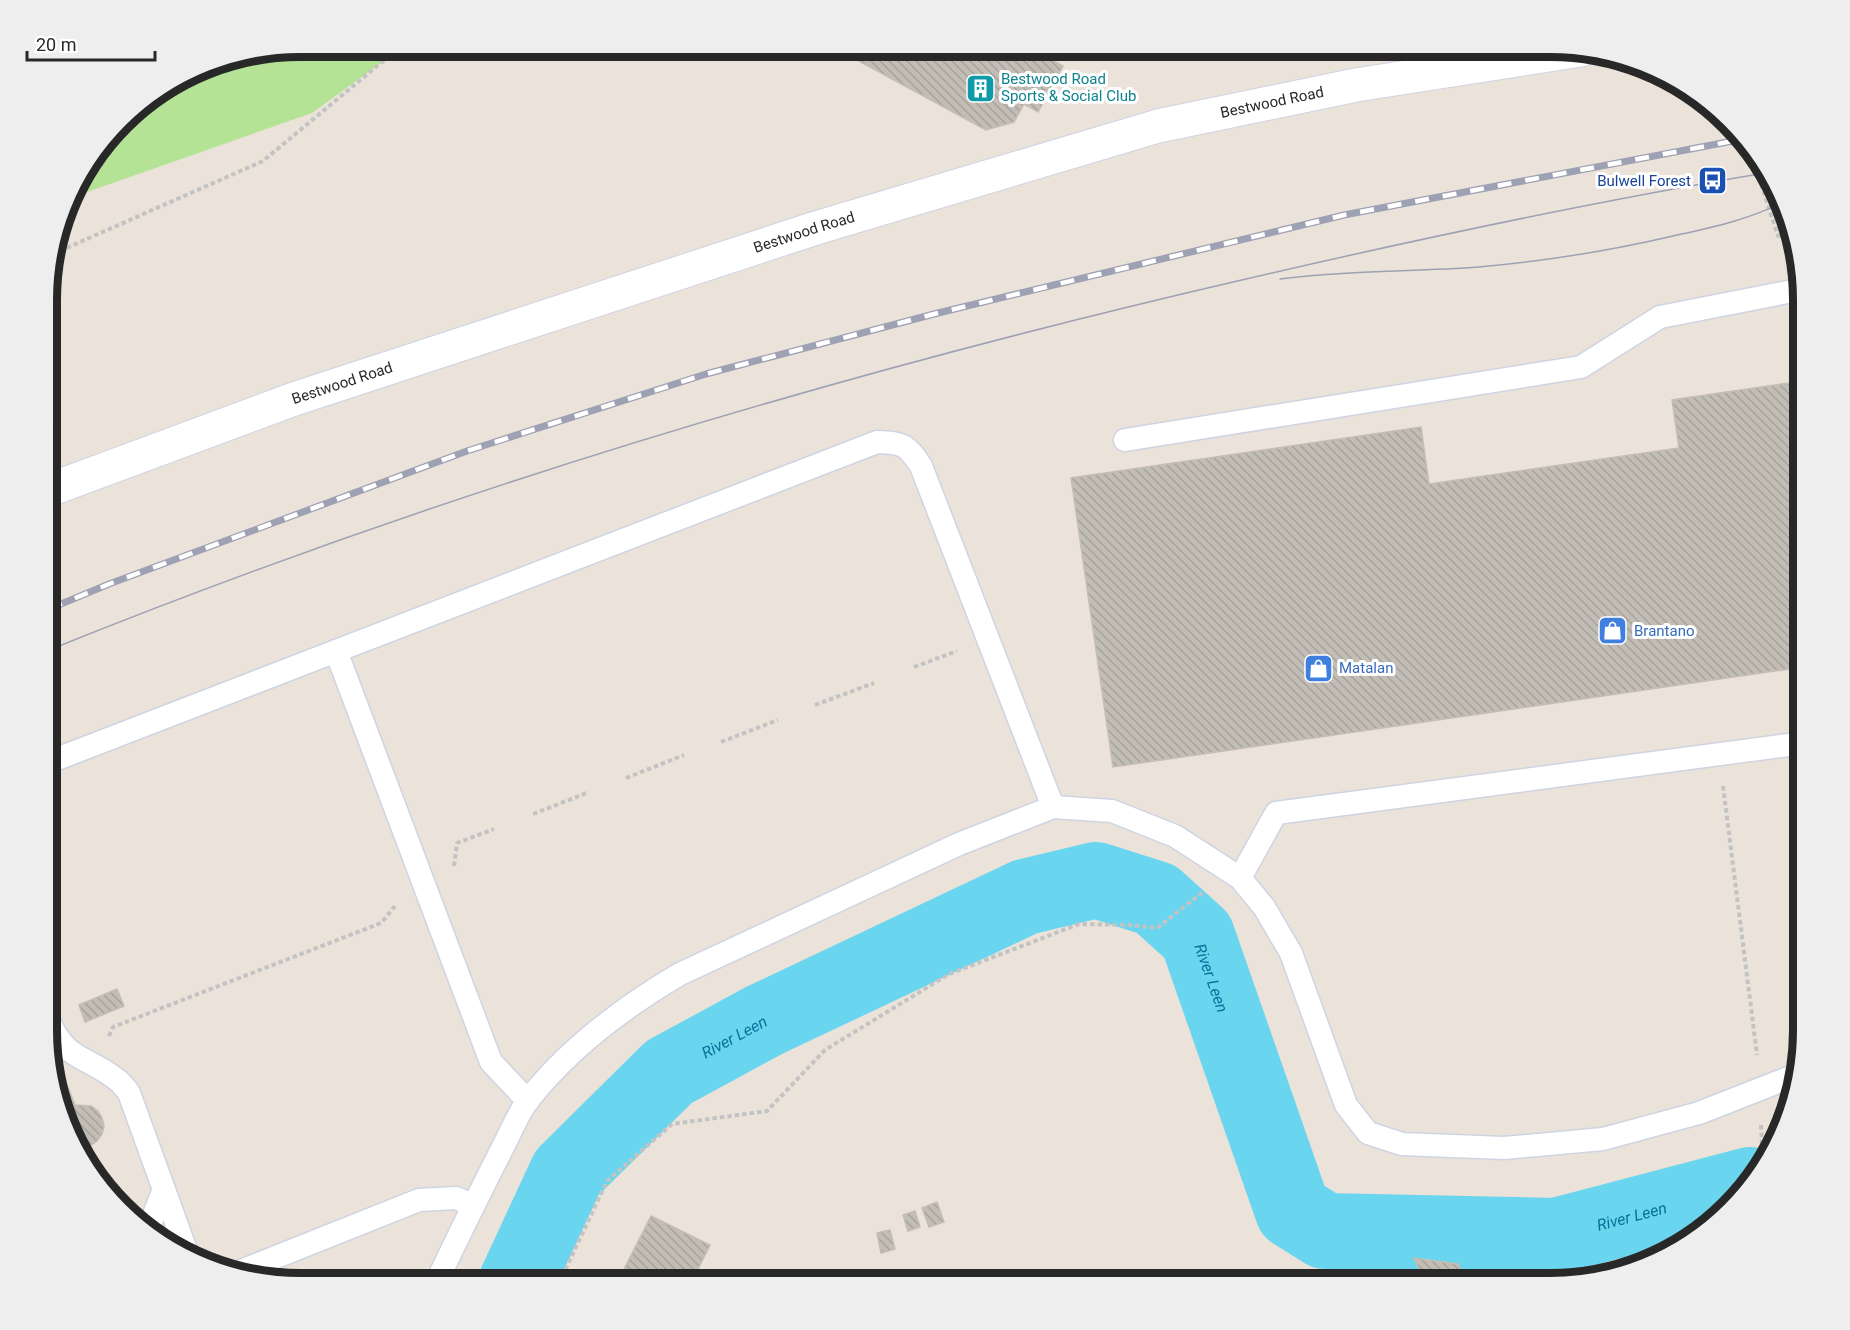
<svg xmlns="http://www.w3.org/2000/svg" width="1850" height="1330" font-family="Roboto,sans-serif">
<defs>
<pattern id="building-back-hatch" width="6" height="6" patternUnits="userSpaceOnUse" patternTransform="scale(1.5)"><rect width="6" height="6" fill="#c2bdb5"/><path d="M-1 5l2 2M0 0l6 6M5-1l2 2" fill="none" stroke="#a7a29c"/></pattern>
</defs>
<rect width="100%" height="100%" fill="#ebe2da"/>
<polygon fill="#b4e395" points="300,47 403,47 312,113 70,198 73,188 133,110 203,66"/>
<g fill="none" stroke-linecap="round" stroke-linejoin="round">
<path stroke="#6ad5ef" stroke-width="76" id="s1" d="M 516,1283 L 567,1173 L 669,1072 L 765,1020 L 1025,897 L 1096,880 L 1156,899 L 1197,936 L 1293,1211 L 1325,1231 L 1556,1236 L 1750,1185"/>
</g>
<g fill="url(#building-back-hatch)" stroke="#c6beb4" stroke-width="1.5">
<polygon points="833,47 1029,47 1063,66 1038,112 1024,104 1014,122 986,130"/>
<polygon points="1803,381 1803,667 1113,767 1071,478 1421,427 1429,484 1679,448 1672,400"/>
<polygon points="117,989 124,1006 85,1022 79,1005"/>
<polygon points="67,1085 75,1105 91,1106 98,1111 102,1118 104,1126 102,1134 97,1141 90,1146 98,1166 91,1169 80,1156 57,1088"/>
<polygon points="937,1202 944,1222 929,1227 922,1208"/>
<polygon points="915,1211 920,1227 908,1231 903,1215"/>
<polygon points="651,1216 710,1245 691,1283 617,1283"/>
<polygon points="890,1230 895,1249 881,1253 877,1233"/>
<polygon points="1414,1258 1458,1264 1467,1283 1426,1283"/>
</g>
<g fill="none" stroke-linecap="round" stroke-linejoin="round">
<defs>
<g id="lane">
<polyline points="1125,440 1581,367 1660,317 1803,289"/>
<polyline points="336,651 491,1062 528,1101"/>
<path d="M 49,762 L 877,442 C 904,443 906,444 921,466 L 1053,807 L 959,844 L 680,974 C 624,1007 570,1047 529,1099 C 518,1113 511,1132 503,1147 C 480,1192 458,1237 436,1283"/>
<polyline points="1053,807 1112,811 1175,836 1240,878 1264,907 1291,953 1346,1105 1368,1133 1402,1144 1504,1148 1603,1139 1699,1113 1796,1075"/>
<polyline points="1240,878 1276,813 1803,743"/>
<path d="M 49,1021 C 66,1061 87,1056 116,1079 C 121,1082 125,1088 129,1093 L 187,1253"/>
<polyline points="147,1232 164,1189"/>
<polyline points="236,1273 419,1200 456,1198 473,1205"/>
</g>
<g id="secondary">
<path id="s2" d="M 49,490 L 294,399 L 816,228 L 1158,126 L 1356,85 L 1581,50"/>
</g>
</defs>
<use href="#lane" stroke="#cfd4e2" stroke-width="25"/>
<use href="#secondary" stroke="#cfd4e2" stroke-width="35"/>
<g stroke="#c3c3c3" stroke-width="4" stroke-dasharray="4.5 3" stroke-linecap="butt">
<polyline points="1761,184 1778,236 1789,232"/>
<polyline points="53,254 263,161 400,47"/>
<polyline points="914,667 957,651"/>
<polyline points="815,705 874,683"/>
<polyline points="721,742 778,720"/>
<polyline points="626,778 684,755"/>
<polyline points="1723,786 1757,1055"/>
<polyline points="533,814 589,792"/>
<polyline points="454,866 457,843 494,829"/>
<polyline points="109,1036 113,1027 381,923 395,906"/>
<polyline points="1761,1125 1763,1163"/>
<polyline points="559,1283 607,1181 672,1124 767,1111 825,1050 949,974 1079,924 1130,925 1157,928 1203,892"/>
</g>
<use href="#lane" stroke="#fff" stroke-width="22"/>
<use href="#secondary" stroke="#fff" stroke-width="33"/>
<g stroke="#9da1b3" stroke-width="1.5">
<path d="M 1280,279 C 1346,270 1413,272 1479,267 C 1545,261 1609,251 1673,236 C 1709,228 1748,220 1781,203"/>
<path d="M 49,650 C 437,493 839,373 1246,279 C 1418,239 1591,202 1765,173"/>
</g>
<defs>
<polyline id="rail" points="49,609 109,584 467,451 706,374 934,314 1344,215 1738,140"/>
</defs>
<use href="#rail" stroke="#9da1b3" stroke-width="7"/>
<use href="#rail" stroke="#fff" stroke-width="4.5" stroke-dasharray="14" stroke-linecap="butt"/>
</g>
<defs>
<symbol id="building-square" viewBox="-11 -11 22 22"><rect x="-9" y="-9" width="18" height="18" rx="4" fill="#0f9aa8" stroke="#fff"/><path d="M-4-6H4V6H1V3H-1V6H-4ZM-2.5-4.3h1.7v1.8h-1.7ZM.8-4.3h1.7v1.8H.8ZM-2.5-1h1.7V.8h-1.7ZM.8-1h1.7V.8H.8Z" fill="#fff"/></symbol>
<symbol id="bus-square" viewBox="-11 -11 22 22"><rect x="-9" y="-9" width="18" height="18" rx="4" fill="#1a4fb4" stroke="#fff"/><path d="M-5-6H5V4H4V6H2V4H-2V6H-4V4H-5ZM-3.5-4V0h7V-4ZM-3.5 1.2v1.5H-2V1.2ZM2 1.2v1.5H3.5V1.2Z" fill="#fff"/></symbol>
<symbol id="shop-square" viewBox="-11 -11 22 22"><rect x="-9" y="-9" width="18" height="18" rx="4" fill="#3f7fe0" stroke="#fff"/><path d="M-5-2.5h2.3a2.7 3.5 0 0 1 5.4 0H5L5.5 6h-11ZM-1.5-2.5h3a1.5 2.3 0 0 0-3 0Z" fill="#fff"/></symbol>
</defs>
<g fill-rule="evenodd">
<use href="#building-square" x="964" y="72" width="33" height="33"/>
<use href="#bus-square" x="1696" y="164" width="33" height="33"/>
<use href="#shop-square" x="1596" y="614" width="33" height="33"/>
<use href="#shop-square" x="1302" y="652" width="33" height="33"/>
</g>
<g text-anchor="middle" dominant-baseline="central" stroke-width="6" stroke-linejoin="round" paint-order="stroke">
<g font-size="15" fill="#0d838f" stroke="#fff" text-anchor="start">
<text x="1001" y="79">Bestwood Road<tspan x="1001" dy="17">Sports &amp; Social Club</tspan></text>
</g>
<g font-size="15" fill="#282828" stroke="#fff">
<text stroke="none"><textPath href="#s2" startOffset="1284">Bestwood Road</textPath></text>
<text stroke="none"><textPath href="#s2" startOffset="798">Bestwood Road</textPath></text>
<text stroke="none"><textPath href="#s2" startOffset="312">Bestwood Road</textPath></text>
</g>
<g font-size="15" fill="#164399" stroke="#fff" text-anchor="end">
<text x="1691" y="181">Bulwell Forest</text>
</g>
<g font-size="15" fill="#366cbe" stroke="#fff" text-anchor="start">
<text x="1634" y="631">Brantano</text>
<text x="1339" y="668">Matalan</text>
</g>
<g font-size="16" font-style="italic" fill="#0c7199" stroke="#fff">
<text stroke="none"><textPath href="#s1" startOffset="897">River Leen</textPath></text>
<text stroke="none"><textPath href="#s1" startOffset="339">River Leen</textPath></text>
<text stroke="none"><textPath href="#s1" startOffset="1491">River Leen</textPath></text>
</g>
</g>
<path d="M0 0H1850V1330H0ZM300 57H1550A243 243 0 0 1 1793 300V1030A243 243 0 0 1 1550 1273H300A243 243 0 0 1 57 1030V300A243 243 0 0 1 300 57Z" fill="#eee" fill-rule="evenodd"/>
<path fill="none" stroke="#282828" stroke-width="8" d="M300 57H1550A243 243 0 0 1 1793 300V1030A243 243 0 0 1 1550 1273H300A243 243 0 0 1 57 1030V300A243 243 0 0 1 300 57Z"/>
<path d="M27 51v9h128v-9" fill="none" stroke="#282828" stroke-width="3"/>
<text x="36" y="51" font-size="18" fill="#282828" stroke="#ffffff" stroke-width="4.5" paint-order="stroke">20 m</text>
</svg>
